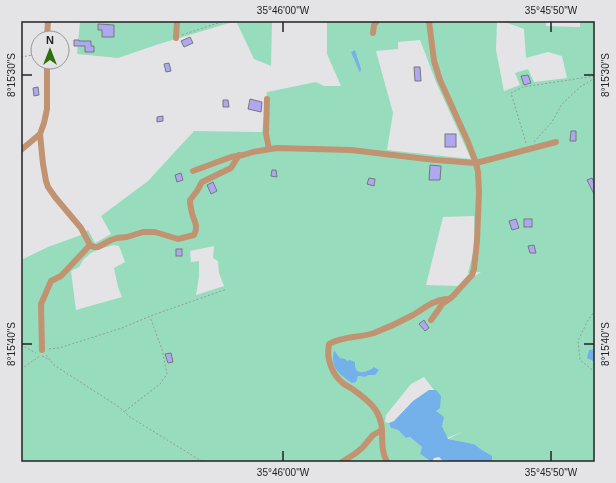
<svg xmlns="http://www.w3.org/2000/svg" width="616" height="483" font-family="Helvetica,sans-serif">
<rect width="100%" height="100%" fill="#e4e4e7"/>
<g fill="#97ddbd" fill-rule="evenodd">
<polygon points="80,21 272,21 271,66 254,59 236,21 159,44 118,58 77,54"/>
<path d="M 323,21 L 497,21 L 496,50 L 504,91 L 520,85 L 515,73 L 528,69 L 534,82 L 567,78 L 562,56 L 548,52 L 526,58 L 524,29 L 502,21 L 546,21 L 546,26 L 580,27 L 580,21 L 595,21 L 595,462 L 492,462 L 491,456 L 482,450 L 474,444 L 448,439 L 464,431 L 447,438 L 436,411 L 437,391 L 434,390 L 424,377 L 411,384 L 386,415 L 385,422 L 389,423 L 391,428 L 398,430 L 406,438 L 410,437 L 422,447 L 420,454 L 432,462 L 21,462 L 21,260 L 48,247 L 81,235 L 88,230 L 95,243 L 111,234 L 101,216 L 148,181 L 194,131 L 262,132 L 267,92 L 316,82 L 324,86 L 341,86 L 327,54 L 327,23 ZM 420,40 L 436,82 L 471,159 L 387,150 L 393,113 L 376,51 L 398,49 L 398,42 ZM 474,216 L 475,245 L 468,273 L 481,272 L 459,286 L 426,285 L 443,217 ZM 114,245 L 119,246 L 125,262 L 114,268 L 118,287 L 122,297 L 76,310 L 71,271 L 79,267 L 83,260 L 91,253 L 103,248 ZM 214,246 L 213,258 L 218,261 L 219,273 L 224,286 L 196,295 L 199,277 L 199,261 L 191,262 L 190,251 ZM 334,350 L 340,358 L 346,361 L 359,372 L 366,372 L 374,367 L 365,377 L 358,376 L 333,362 Z"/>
</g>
<g fill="#74b0e9">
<polygon points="355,50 361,69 360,73 351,52"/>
<polygon points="595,349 595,362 587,358 589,350"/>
<path d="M 334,350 L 340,358 L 345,359 L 347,361 L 350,360 L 355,362 C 355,364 355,367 356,369 C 360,376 370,370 374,367 L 379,370 L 375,375 L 368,375 L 365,377 L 358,376 L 356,382 L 352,383 C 338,373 330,368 334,350 Z"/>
<polygon points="429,390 436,390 441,396 440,408 436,411 444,417 442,426 448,439 474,444 482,450 492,456 492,462 481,462 480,461 474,462 448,462 447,460 443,461 439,457 434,458 432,462 420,454 422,447 410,437 406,438 398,430 391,428 389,423 394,421 413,401"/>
</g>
<g fill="#aea8f1" stroke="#777779">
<polygon points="98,24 114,25 114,37 102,37 102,30 98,30"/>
<polygon points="190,37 193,43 184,47 181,41"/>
<polygon points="74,40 79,40 79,41 91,41 91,46 94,46 94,52 85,52 85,46 74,46"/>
<polygon points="169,63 171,71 166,72 164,64"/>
<polygon points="414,67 420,67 421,81 415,81"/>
<polygon points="528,75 531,83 524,85 521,76"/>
<polygon points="38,87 39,95 34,96 33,88"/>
<polygon points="250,99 262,102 261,112 248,109"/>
<polygon points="223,100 228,100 229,107 223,107"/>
<polygon points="163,116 163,121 157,122 157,117"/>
<polygon points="571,131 576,131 576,141 570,141"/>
<rect x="445" y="134" width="11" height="13"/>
<polygon points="430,165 441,166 440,180 429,180"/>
<polygon points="272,170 276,170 277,177 271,176"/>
<polygon points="181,173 183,180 177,182 175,175"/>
<polygon points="369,178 375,179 374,186 367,184"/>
<polygon points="592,178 595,184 595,196 587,180"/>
<polygon points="213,182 217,191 211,194 207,185"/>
<polygon points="516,219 519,228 512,230 509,221"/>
<rect x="524" y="219" width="8" height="8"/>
<polygon points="534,245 536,253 530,253 528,246"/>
<rect x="176" y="249" width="6" height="7"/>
<polygon points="424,320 429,328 425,331 419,324"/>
<polygon points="171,353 173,362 168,363 165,354"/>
</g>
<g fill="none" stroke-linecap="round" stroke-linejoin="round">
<g stroke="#98989a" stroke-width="1" stroke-dasharray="2 2" stroke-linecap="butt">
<polyline points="182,35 224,21"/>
<polyline points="21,57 38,54"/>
<polyline points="534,142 552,122 562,104 580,87 595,78"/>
<polyline points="526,143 511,93 523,87 595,76"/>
<polyline points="595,310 587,322 578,341 580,360 595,372"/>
<polyline points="21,345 36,353"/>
<polyline points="49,349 59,348 122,328 153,315 227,289"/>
<polyline points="46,355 54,365 119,407 130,417 203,462"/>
<polyline points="42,356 50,360"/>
<polyline points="21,369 40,356"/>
<polyline points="125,411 160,384 167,374 162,349 150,317"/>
</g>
<g stroke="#c29371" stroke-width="6">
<polyline points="429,21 434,61 440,80 468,142 476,163 478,172 479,193 477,241 474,269 472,275 452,297 442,304 439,309 431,320"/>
<polyline points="373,33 374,25 377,21"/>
<polyline points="47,38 48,21"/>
<polyline points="176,38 177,21"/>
<path d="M 47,62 L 47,109 L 44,123 L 40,134 L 43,164 L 46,181 L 48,187 L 55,197 L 81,228 L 90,245 L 94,247 L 98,247 L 111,240 L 117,238 L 127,237 L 143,232 L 155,232 L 178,239 L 194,235 C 199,225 194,222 192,213 C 191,209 190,204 190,200 L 197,191 L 202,182 L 231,168 L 239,155"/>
<polyline points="267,99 266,134 269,149"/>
<polyline points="21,150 40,134"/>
<polyline points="193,171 231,157 243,155 253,152 277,148 351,150 435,160 476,163 556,142"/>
<polyline points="42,350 41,304 51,281 61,276 90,245"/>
<polyline points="342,462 356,453 363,447 373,435 382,430"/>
<path d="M 387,462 C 377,443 388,428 375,409 C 370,402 362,396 355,391 C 352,388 348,387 344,384 C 332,375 326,359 329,344 C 342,336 359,338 374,333 C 387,328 400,322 413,315 C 425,308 431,301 446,299"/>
</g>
</g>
<path fill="none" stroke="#222223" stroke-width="1.5" d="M 283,22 L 283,32M 551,22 L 551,32M 22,75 L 32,75M 584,75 L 594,75M 22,344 L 32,344M 584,344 L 594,344M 283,451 L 283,461M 551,451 L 551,461"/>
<rect width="616" height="483" fill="none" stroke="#e4e4e7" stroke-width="44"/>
<g transform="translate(50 50)"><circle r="19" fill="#e4e4e7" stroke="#969699"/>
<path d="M0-3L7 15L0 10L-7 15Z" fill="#2d710d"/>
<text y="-6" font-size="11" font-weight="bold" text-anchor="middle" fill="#222223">N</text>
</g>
<rect x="22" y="22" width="572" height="439" fill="none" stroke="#222223" stroke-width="1.5"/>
<g font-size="10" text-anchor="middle" fill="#222223">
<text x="283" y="14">35°46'00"W</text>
<text x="551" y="14">35°45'50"W</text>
<text transform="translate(11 75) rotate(-90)" y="4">8°15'30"S</text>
<text transform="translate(605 75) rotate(-90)" y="4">8°15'30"S</text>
<text transform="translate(11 344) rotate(-90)" y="4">8°15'40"S</text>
<text transform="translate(605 344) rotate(-90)" y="4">8°15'40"S</text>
<text x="283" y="476">35°46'00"W</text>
<text x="551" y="476">35°45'50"W</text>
</g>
</svg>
